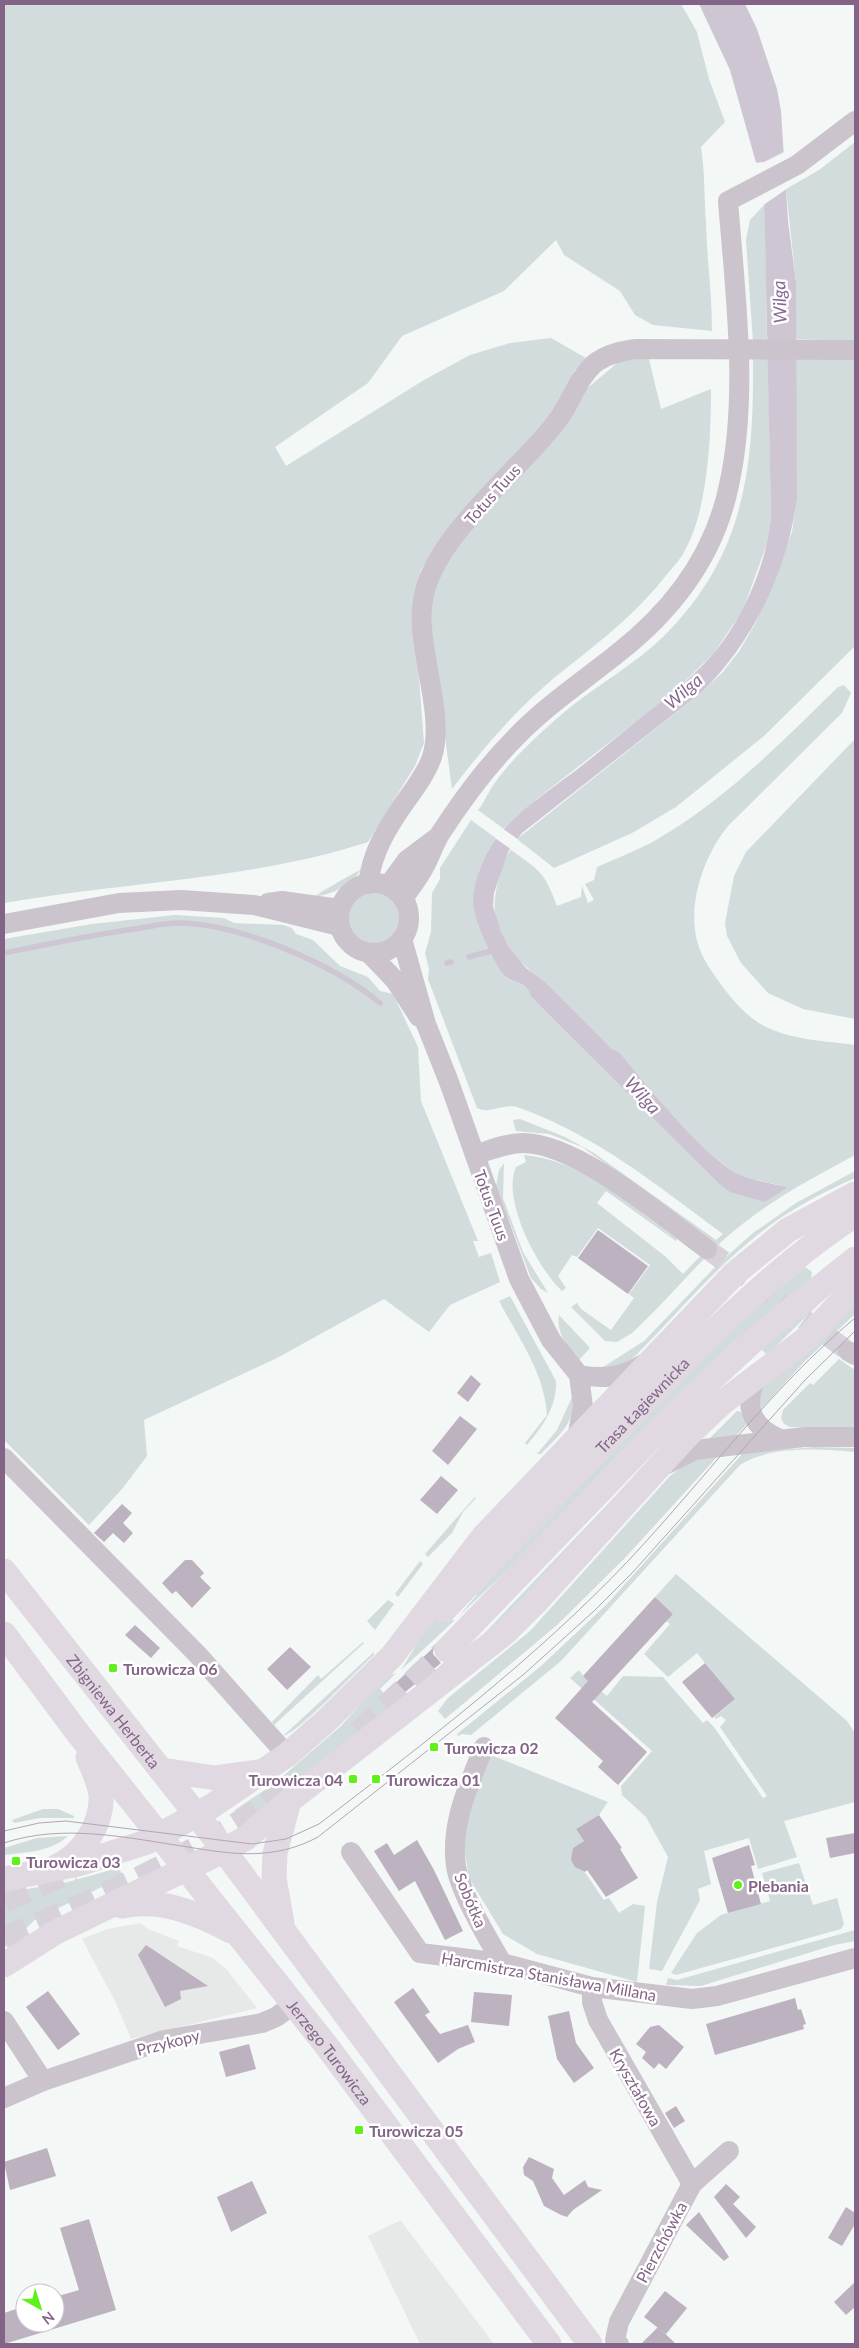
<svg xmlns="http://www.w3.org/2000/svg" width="859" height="2348" font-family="Lato,sans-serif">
<rect width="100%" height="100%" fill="#f3f7f5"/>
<g fill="#e7e8e8">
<polygon points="140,1923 148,1929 179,1941 177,1946 213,1958 227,1970 257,2008 131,2039 116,2003 82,1939 107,1929"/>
<polygon points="401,2220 401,2221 494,2344 420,2344 368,2236"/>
</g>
<g fill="#d2dcdc">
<path d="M 4,4 L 681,4 L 697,32 L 709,79 L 725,122 L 701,147 C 705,173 704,197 706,223 C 707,260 712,295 712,331 L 653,325 L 635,315 L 620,291 L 564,255 L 556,240 L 504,291 L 402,336 L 368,383 L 275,447 L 286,466 L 424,380 L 470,355 L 510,343 L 551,338 L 586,358 L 574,371 L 562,401 L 441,539 L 421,570 L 414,612 L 424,743 L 415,766 L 368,842 C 251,880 125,882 4,903 Z"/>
<polygon points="855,142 855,338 854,341 796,339 796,282 786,189 819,170"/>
<polygon points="765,204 767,342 753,342 746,240 750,220"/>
<path d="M 648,355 L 661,409 L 711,389 C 711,437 708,511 684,552 C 680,560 673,567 668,573 C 634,617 596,644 554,678 C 514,712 484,747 452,789 L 431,633 L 433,586 L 444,560 L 585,390 L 622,359 Z"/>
<path d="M 753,357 L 768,357 L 771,516 L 770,535 L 743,610 L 714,653 L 674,692 L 538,798 L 504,829 L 478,810 C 483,805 484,800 488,794 C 503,766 543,730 568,709 C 599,684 635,664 664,636 C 746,554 754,466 753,357 Z"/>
<polygon points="795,357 855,360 855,646 764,736 676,807 632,833 554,868 517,839 702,692 723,672 740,650 757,620 792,532 797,499"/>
<path d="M 844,685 L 851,693 L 842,713 L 728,826 C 704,855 686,906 698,944 C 702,959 713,973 722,986 C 734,1002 748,1018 766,1027 C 793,1040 826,1041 855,1045 L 855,1155 C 811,1179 767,1202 729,1235 C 695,1265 666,1302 632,1333 L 617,1342 L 605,1341 L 571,1307 L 577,1303 L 581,1309 L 611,1330 L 634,1298 L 629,1294 L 650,1265 L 598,1228 L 577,1257 L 572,1255 L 558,1276 L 566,1288 L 562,1291 C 538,1269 501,1199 516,1167 L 526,1162 L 524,1155 C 583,1160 631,1206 677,1239 L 676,1241 L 606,1191 L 597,1203 L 666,1257 L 683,1274 L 714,1242 L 582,1147 L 549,1134 L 516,1131 L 513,1120 L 520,1119 L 565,1137 L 594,1153 L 716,1240 L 723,1234 C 658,1186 597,1136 520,1108 C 503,1102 492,1115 477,1108 L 428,979 L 429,969 L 425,953 L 431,932 L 432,893 L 440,879 L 440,868 L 471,820 L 497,839 C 492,846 480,866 479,873 C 478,884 496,965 503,974 C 511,985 526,979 531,997 L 716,1181 L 765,1202 L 787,1187 C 773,1183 757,1181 743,1176 C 707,1162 646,1083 619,1052 L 612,1049 L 518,959 C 495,929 489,911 500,875 C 502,866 505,856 511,850 C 540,871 544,871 557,906 L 581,897 L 582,886 L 588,903 L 594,900 L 585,884 L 594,880 L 597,867 C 617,858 638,850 656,840 C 725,800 782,742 838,687 Z"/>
<polygon points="855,739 855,1019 803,1009 768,993 741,963 727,936 725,923 734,876 746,852"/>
<path d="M 360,870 C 355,883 330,896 316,896 C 318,893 354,873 360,870 Z"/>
<circle cx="374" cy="918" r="26"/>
<polygon points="175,915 224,918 234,923 283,925 292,928 296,934 313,940 340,966 368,977 380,991 393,994 418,1047 421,1101 478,1241 473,1241 479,1257 491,1253 500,1282 450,1305 429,1332 384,1299 277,1358 144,1420 147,1456 122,1489 89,1525 4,1440 4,939 92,924"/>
<polygon points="504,1163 503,1198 523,1252 548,1293 541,1289 531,1278 496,1186 499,1170"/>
<path d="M 855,1171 L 855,1178 C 821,1193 789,1210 760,1233 C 712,1270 673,1319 630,1361 L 626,1364 L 600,1369 L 644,1341 L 718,1264 L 753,1233 L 796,1203 Z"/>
<polygon points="805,1267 812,1272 811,1279 458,1617 477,1595 475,1594 747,1314"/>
<polygon points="855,1295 855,1314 805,1361 761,1409 759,1399 764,1385"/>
<path d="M 510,1296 L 556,1381 C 557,1407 543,1426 527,1445 L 525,1443 L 547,1415 C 545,1374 518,1337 499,1301 Z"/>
<polygon points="827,1296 767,1355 760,1348"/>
<path d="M 559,1315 L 590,1348 L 579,1360 C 567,1346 556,1333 559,1315 Z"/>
<polygon points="839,1359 855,1370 855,1427 790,1427 784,1424 781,1418 783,1410 810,1383 813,1385"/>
<path d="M 573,1395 C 578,1421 557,1437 541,1454 L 537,1454 L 557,1430 Z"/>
<polygon points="737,1411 741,1412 746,1425 734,1438 710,1438"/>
<path d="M 815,1447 L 855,1448 L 855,1452 C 820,1449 771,1445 740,1465 L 561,1661 L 471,1735 L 462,1734 L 458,1736 L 457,1734 L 541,1666 L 607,1604 L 743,1453 Z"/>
<polygon points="718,1456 625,1558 557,1625 445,1719 438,1711 448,1698 530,1631 670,1476 692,1460"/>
<polygon points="647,1463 651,1467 527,1604 483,1644 293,1790 283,1776 341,1726 386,1676 396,1673 380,1689 397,1706 452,1655 458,1661"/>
<polygon points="475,1497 476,1498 463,1512 452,1533 428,1557 425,1554"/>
<polygon points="420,1561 423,1564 398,1597 395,1594"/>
<polygon points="676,1574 847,1721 855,1733 855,1802 784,1821 797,1857 758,1869 749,1838 704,1851 711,1884 698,1889 700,1900 662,1971 649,1969 657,1902 668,1857 646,1817 622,1795 621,1786 652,1751 570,1678 579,1670 583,1676 607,1696 623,1676 663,1677 703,1723 707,1720 714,1727 763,1798 767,1796 720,1727 726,1720 721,1716 716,1719 714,1717 735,1699 697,1653 668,1677 644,1654 670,1624 666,1621 673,1614 655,1597"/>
<polygon points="388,1600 394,1604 375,1630 367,1621"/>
<polygon points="437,1605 454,1621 401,1670 415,1647 414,1638"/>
<polygon points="363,1642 364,1643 274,1725 272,1722 318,1675 321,1679"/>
<path d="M 374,1652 L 374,1655 C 358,1669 297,1734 283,1736 Z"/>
<path d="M 491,1755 L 608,1802 L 599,1815 L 576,1829 L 584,1841 L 573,1848 L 576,1853 L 571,1860 C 575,1866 578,1867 583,1871 C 589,1876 599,1894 604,1900 L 609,1898 L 619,1913 L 633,1904 L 645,1906 L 637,1982 L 537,1954 L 503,1934 L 469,1878 L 464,1846 L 468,1807 Z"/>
<path d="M 266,1789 L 276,1803 C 265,1810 248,1822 235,1816 L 235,1810 Z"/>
<polygon points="43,1809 58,1809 74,1816 74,1818 40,1818 14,1823 12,1820"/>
<path d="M 68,1836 C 51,1852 26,1852 4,1855 L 4,1848 L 37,1838 Z"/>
<polygon points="799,1863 813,1905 837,1898 844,1924 841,1929 676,1975 671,1973 697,1933 721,1915 770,1901 762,1873"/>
<polygon points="118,1868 124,1876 36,1919 4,1948 4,1893 68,1882"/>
<polygon points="855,1930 855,1941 834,1945 701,1986 666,1985 668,1978 677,1980"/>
</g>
<path fill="#cfc6d3" d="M 699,4 L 745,4 L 757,29 L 777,89 L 781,111 L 788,221 L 796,282 L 797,499 C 787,570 754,641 702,692 L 522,833 L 508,852 L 494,893 L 493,906 L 501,932 L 509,947 L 526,968 L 545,982 L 612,1049 L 619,1052 C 646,1083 708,1163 743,1176 C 757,1181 773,1184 788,1187 L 765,1202 L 730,1192 L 716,1181 L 531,997 C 526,979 512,985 503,974 C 494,962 476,924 474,909 C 470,882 488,845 507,826 C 527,805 551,789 575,771 C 595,756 614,739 633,724 C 661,701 690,681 713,654 C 743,619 768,561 771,516 L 764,191 L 730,70 Z"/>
<g fill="#f3f7f5">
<polygon points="786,151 788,188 762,206 762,191 754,163 764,162"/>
<polygon points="502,828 519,840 512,850 495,838"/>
</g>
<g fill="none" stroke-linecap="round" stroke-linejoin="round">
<g stroke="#cfc6d3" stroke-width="5.5">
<path d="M 4,953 C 48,944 91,935 135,929 C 149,927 163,923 177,923 C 239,923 333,964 380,1003"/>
<polyline points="469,957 498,949"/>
<polyline points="447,963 451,962"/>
</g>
</g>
<g fill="#bdb2bf">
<polygon points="598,1230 648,1266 628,1294 578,1258"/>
<polygon points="471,1375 481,1384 468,1402 457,1393"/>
<polygon points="460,1416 477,1429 448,1465 432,1451"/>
<polygon points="441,1476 458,1490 437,1514 420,1500"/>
<polygon points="122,1504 132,1513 123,1523 133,1533 124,1543 113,1533 104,1542 94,1533"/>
<polygon points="185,1560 192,1560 204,1573 200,1577 211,1588 192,1608 176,1591 172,1594 162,1583"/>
<polygon points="655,1597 673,1614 592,1702 647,1752 618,1785 598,1767 603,1761 555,1718 588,1681 583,1676"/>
<polygon points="135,1625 160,1648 151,1658 125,1635"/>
<polygon points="290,1647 311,1667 287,1690 267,1669"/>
<polygon points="433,1648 433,1654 441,1663 394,1701 386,1692"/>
<polygon points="705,1663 735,1699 712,1718 682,1682"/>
<polygon points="599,1815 622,1848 620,1849 638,1878 606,1897 587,1870 585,1872 575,1867 571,1860 573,1848 584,1841 576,1829"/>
<polygon points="855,1833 855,1853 830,1858 826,1838"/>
<polygon points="417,1840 434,1870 463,1931 445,1940 415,1881 399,1891 374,1851 387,1843 394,1855"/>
<polygon points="749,1845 755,1865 751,1866 761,1904 728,1913 712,1858"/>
<polygon points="146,1945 208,1986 180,1991 181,1999 165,2007 138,1955"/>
<polygon points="413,1988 430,2012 425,2015 440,2034 468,2025 475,2042 458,2049 438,2063 394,2002"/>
<polygon points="48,1991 80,2034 58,2050 26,2007"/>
<polygon points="474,1992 512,1995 509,2026 471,2022"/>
<polygon points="795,1998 798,2010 801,2009 806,2024 803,2025 804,2029 715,2055 706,2024"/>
<polygon points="569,2011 576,2043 594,2068 574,2083 557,2059 548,2016"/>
<polygon points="659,2025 684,2047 666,2069 659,2063 654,2069 642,2058 646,2052 636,2044 650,2027"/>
<polygon points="249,2044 256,2069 226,2077 219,2052"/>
<polygon points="676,2106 685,2121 674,2128 665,2113"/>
<polygon points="47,2148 56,2176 10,2190 4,2162"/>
<polygon points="529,2157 554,2169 552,2178 564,2195 585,2180 588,2187 602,2190 573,2210 567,2217 561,2215 544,2206 533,2181 524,2175 523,2167"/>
<polygon points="252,2181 267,2213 231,2232 217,2197"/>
<polygon points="726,2184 740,2197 733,2204 756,2227 746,2238 714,2197"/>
<polygon points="846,2207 855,2213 855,2224 842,2246 828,2238"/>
<polygon points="699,2212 729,2257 724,2261 686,2225"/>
<polygon points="89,2219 116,2310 4,2344 4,2313 25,2306 25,2323 55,2323 55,2297 79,2290 60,2228"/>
<polygon points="855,2282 855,2307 846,2315 834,2302"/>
<polygon points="665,2291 687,2308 666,2334 644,2317"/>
<polygon points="658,2327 676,2344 641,2344"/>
</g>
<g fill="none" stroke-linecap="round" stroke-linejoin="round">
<polyline stroke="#d7d2da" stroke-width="20" stroke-dasharray="20 10" stroke-linecap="butt" points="707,1249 848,1351"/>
<g stroke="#d7d2da" stroke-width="25" stroke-dasharray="25 12" stroke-linecap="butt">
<polyline points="359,1733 447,1650"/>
<polyline points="4,1900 73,1870"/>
<path d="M 4,1939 C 102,1899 200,1854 287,1791"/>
</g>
<g stroke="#cbc4cc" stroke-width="20">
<circle cx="374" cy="918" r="35"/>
<path d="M 368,884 C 372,852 387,828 405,802 C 415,788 426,774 432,757 C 446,713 415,647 423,600 C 432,538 519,471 557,421 C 571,403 577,379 594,364 C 606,354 621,351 636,349 L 855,350"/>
<polyline points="388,886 407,860 435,839"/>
<path d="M 403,899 C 409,890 416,881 422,871 C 429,860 433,846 440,834 C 462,800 488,765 516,737 C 547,705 583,681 618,653 C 673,610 715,554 729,485 C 749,395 735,292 728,201 L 797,165 L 855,121"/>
<polyline points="268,903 282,901 340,909"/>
<polyline points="4,924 119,903 181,900 254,905 339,926"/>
<polyline points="402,939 426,1024 449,1082 519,1279 551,1340 579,1375 583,1407 577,1438"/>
<polyline points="370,954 395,980 419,1017"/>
<path d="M 475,1155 C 490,1150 507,1143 523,1143 C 577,1143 663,1217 707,1249"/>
<polyline points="848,1351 855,1355"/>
<path d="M 579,1375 C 603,1379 622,1378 643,1364"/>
<path d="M 758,1375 C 743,1404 749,1426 780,1439"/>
<polyline points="4,1458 198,1655 287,1755"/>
<polyline points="667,1464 695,1450 804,1437 855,1437"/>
<path d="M 484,1747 C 469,1784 450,1824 456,1866 C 460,1892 488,1939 502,1963"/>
<polyline points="351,1852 420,1953 502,1963 592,1987 692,1999 717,1996 855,1958"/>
<polyline points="592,1987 592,2002 598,2020 692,2184"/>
<polyline points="4,2021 43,2081"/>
<polyline points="4,2098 43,2081 164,2040 262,2023 276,2017 293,2005"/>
<polyline points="619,2344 615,2340 619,2322 692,2184 729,2151"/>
</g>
<g stroke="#e1d9e2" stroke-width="25">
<path id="s1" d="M 4,1571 L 217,1841 L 590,2344"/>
<path id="s2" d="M 444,1610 C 506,1546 568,1481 630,1417 C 700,1344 771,1270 855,1215"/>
<path id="s3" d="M 4,1634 L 77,1732 L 326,2045 L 549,2344"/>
<polyline points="447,1650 675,1413 754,1340 855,1259"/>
<polyline points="162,1770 215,1778 258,1772"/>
<path d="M 56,1867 C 83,1855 103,1823 101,1794 C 99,1781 92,1768 88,1757"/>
<polyline points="4,1879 78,1864 147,1842 212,1806 287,1755 327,1720 392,1656 483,1537 734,1274 788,1230 855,1194"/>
<path d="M 122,1906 C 161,1898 197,1913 231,1931"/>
<polyline points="282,1923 274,1878 275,1853 289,1801"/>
<polyline points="4,1965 56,1932 221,1852 246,1838 289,1801 506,1632 535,1603 685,1438 722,1403 806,1339 855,1287"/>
</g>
<g stroke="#b1a6b2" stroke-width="1">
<path d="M 4,1831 L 39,1823 L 66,1821 L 252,1844 L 286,1839 L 319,1824 C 426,1742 535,1659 629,1560 C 704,1480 770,1389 855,1318"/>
<path d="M 4,1843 C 63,1823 128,1838 188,1847 C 235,1855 275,1860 318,1837 L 523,1675 L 594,1611 L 633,1572 L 806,1379 L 855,1331"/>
</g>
</g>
<g fill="#60f11a" stroke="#fff" stroke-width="2">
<rect x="108" y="1663" width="10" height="10" rx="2.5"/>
<rect x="429" y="1742" width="10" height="10" rx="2.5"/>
<rect x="348" y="1774" width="10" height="10" rx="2.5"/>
<rect x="371" y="1774" width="10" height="10" rx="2.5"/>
<rect x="11" y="1856" width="10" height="10" rx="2.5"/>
<circle cx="738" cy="1885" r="5"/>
<rect x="354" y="2125" width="10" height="10" rx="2.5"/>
</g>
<g text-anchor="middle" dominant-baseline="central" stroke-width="5" stroke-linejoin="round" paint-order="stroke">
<g font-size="16" fill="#836487" stroke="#fff">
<text transform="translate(492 494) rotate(-48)">Totus Tuus</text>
<text transform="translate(492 1205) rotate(70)">Totus Tuus</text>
<text stroke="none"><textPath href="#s2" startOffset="285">Trasa Łagiewnicka</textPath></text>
<text stroke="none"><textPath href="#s1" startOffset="178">Zbigniewa Herberta</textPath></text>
<text transform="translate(471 1900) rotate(67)">Sobótka</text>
<text transform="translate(549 1976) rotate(10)">Harcmistrza Stanisława Millana</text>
<text transform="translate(168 2042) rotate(-14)">Przykopy</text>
<text stroke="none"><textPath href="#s3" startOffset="530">Jerzego Turowicza</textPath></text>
<text transform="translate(636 2087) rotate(60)">Kryształowa</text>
<text transform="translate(661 2242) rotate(-62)">Pierzchówka</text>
</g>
<g font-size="16" font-weight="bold" fill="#836487" stroke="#fff" text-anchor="start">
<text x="123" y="1668">Turowicza 06</text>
<text x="444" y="1747">Turowicza 02</text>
<text x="343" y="1779" text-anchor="end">Turowicza 04</text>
<text x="386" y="1779">Turowicza 01</text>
<text x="26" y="1861">Turowicza 03</text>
<text x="748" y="1885">Plebania</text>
<text x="369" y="2130">Turowicza 05</text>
</g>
<g font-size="18" font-style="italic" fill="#866992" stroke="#fff">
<text transform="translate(779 302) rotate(-92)">Wilga</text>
<text transform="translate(683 691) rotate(-41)">Wilga</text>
<text transform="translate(643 1095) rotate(48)">Wilga</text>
</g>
</g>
<rect width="859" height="2348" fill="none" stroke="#836487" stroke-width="10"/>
<g transform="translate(40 2308) rotate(141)"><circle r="24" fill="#ffffff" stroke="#cdc1cf"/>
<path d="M0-4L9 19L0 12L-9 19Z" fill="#60f11a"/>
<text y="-8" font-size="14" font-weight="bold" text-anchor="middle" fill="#836487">N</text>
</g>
</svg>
